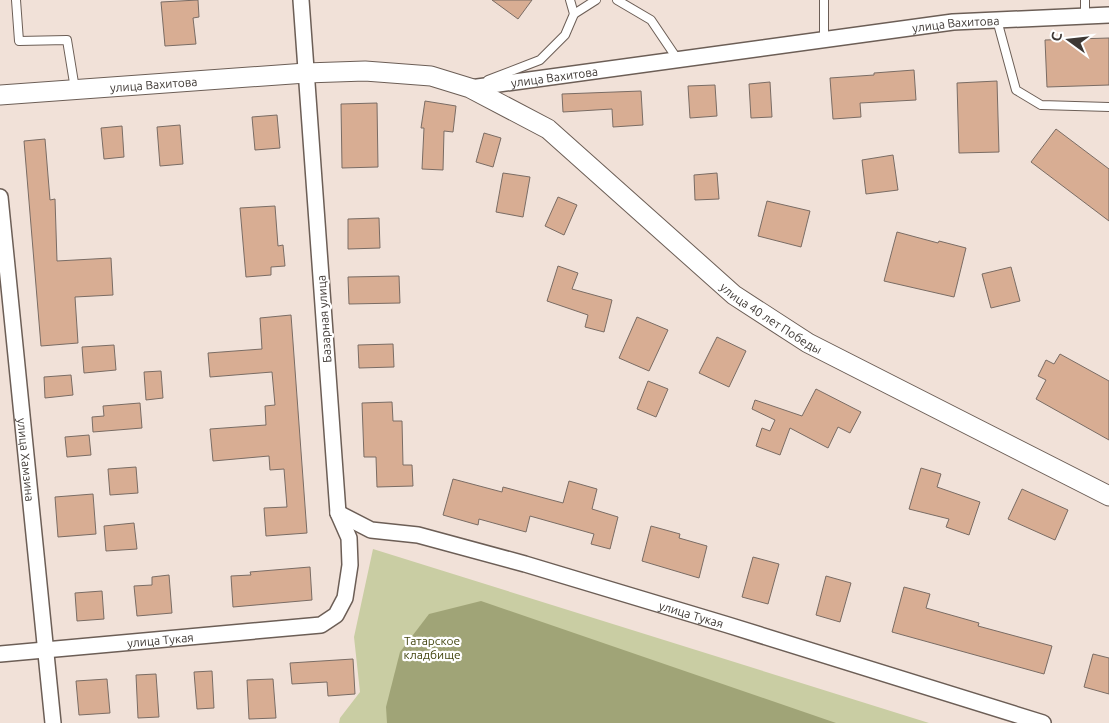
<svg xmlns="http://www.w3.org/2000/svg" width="1109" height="723" font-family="Ubuntu,sans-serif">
<rect width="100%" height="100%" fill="#f1e1d8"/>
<polygon fill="#c9cda3" points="373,549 929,723 339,723 340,718 360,692 354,637"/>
<polygon fill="#a0a477" points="481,601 836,723 387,723 386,707 400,652 429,614"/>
<g fill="#d8ad93" stroke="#7a6c64">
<polygon points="198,0 199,17 193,18 196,44 165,46 161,2"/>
<polygon points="492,0 532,0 518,19"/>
<polygon points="1109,38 1109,85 1047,87 1045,40"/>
<polygon points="914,70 916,100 860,103 861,117 833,119 830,78 874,75 874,73"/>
<polygon points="997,81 999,152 959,153 957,83"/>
<polygon points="770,82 772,117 751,118 749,84"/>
<polygon points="715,85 717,116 690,118 688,86"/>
<polygon points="641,91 643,125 613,127 612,109 563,112 562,94"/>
<polygon points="425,101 456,106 453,132 444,131 443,170 422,169 424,128 421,128"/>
<polygon points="377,103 378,167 342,168 341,104"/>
<polygon points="277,115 280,148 255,150 252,117"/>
<polygon points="180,125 183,164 160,166 157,127"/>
<polygon points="122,126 124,157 104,159 101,128"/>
<polygon points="1056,129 1109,169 1109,221 1031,162"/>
<polygon points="484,133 501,138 493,167 476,162"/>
<polygon points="45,139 50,200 55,199 57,261 111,258 113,295 75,297 78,343 41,346 24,141"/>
<polygon points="893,155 898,190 866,194 862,160"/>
<polygon points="503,173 530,177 523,217 496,212"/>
<polygon points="717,173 719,199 695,200 694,175"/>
<polygon points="558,197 577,205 564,235 545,226"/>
<polygon points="767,201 810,211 801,247 758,236"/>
<polygon points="275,206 278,246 283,245 285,266 271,267 271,275 246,277 240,208"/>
<polygon points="379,218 380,248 348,249 348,219"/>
<polygon points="897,232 938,243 939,241 966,248 954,297 884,281"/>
<polygon points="558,266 578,273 572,289 612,300 604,332 585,327 588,315 547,301"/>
<polygon points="1011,267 1020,301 991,308 982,274"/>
<polygon points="399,276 400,303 349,304 348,277"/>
<polygon points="291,315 307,533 266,536 264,508 287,507 284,469 270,470 269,456 213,461 210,429 266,425 265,406 275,405 272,372 210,377 208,353 262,349 260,318"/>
<polygon points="637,317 668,330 649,371 619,358"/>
<polygon points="717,337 746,351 729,387 699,373"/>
<polygon points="393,344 394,367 359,368 358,345"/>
<polygon points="114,345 116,370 84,373 82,347"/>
<polygon points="1060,354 1109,381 1109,440 1036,399 1046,380 1038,376 1046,360 1054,364"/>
<polygon points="161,371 163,398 146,400 144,372"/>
<polygon points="71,375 73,395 45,398 44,377"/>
<polygon points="648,381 668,389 656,417 637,409"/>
<polygon points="816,389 861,412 850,433 838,427 828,448 790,428 780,455 756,446 762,428 770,431 775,420 752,409 755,400 802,416"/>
<polygon points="392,402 393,421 402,421 403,465 412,465 413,486 377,487 376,457 364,457 362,403"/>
<polygon points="140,403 142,428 93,432 92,417 104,416 103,406"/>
<polygon points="89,435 91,455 67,457 65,437"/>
<polygon points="136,467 138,493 110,495 108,469"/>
<polygon points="921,468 941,474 937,487 980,502 969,535 946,527 949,519 909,509"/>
<polygon points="453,479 502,492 503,487 563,503 569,481 597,489 592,509 618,517 610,549 591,544 594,534 530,516 526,532 479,519 478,525 443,515"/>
<polygon points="1022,489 1068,510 1055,540 1008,519"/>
<polygon points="93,494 96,534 58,537 55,497"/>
<polygon points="134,523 137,549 106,551 104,526"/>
<polygon points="651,526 680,534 679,538 707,546 699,578 642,561"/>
<polygon points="753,557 779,564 768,604 742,597"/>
<polygon points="310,567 312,600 233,607 231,576 251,575 250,572"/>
<polygon points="169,575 172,613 137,616 134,586 152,585 152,577"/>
<polygon points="826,576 851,583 840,622 816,615"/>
<polygon points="904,587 930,594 926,608 979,623 978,626 1052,646 1044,674 892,632"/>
<polygon points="102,591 104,619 77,621 75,593"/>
<polygon points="1093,654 1109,658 1109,694 1084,687"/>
<polygon points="353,659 355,694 328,696 327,682 292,684 290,663"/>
<polygon points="212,671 214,708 197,709 194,672"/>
<polygon points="156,674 159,717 138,718 136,675"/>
<polygon points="107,679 110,713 79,715 76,681"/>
<polygon points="273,679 276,718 249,719 247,680"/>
</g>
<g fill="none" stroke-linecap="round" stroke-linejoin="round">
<defs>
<g id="service">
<polyline points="16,0 19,41 67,40 75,89"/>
<polyline points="617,0 651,20 678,60"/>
<polyline points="824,0 824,40"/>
<polyline points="1085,0 1085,16"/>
<polyline points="574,14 596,0"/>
<polyline points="997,20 1016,90 1041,105 1109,107"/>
<polyline points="488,80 540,60 565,35 574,14 570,0"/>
</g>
<g id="minor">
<path id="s1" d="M 470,88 L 953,22 L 1109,15"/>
<path id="s2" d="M 0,197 L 53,723"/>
<path id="s3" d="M 338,513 L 371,530 L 418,535 L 525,564 L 728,625 L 1043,723"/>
<path id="s4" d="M 0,654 L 321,625 L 336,615 L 345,598 L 350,565 L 349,538 L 338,513 L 301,0"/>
</g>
<g id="tertiary">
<path id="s5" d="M 0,95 L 306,73 L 365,71 L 431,76 L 470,88 L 548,129 L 734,295 L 808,343 L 1109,496"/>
</g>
</defs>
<use href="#service" stroke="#6c5e56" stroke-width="10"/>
<use href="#minor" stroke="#6c5e56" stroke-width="18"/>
<use href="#tertiary" stroke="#6c5e56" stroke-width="21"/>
<use href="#service" stroke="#fff" stroke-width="8"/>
<use href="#minor" stroke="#fff" stroke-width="15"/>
<use href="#tertiary" stroke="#fff" stroke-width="19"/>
</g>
<g text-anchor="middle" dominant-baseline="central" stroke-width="4.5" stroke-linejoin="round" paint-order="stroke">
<g font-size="12" fill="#3e3834" stroke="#fff">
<text stroke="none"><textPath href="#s1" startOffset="490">улица Вахитова</textPath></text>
<text stroke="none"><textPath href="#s1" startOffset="85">улица Вахитова</textPath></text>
<text stroke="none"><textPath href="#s5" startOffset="154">улица Вахитова</textPath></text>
<text stroke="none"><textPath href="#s5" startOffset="854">улица 40 лет Победы</textPath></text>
<text transform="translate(324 319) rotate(-94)">Базарная улица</text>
<text stroke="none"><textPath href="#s2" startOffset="264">улица Хамзина</textPath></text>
<text stroke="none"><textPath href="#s3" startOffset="369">улица Тукая</textPath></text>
<text stroke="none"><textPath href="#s4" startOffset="161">улица Тукая</textPath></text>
</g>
<g font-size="12" fill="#454812" stroke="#fff">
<text x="432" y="640">Татарское<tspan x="432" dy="14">кладбище</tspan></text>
</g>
</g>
<g transform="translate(1069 40) rotate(285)" stroke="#ffffff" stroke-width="4" paint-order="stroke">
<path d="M0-4L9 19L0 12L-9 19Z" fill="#3e3834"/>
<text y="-8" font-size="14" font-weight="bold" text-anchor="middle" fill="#3e3834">С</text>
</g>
</svg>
